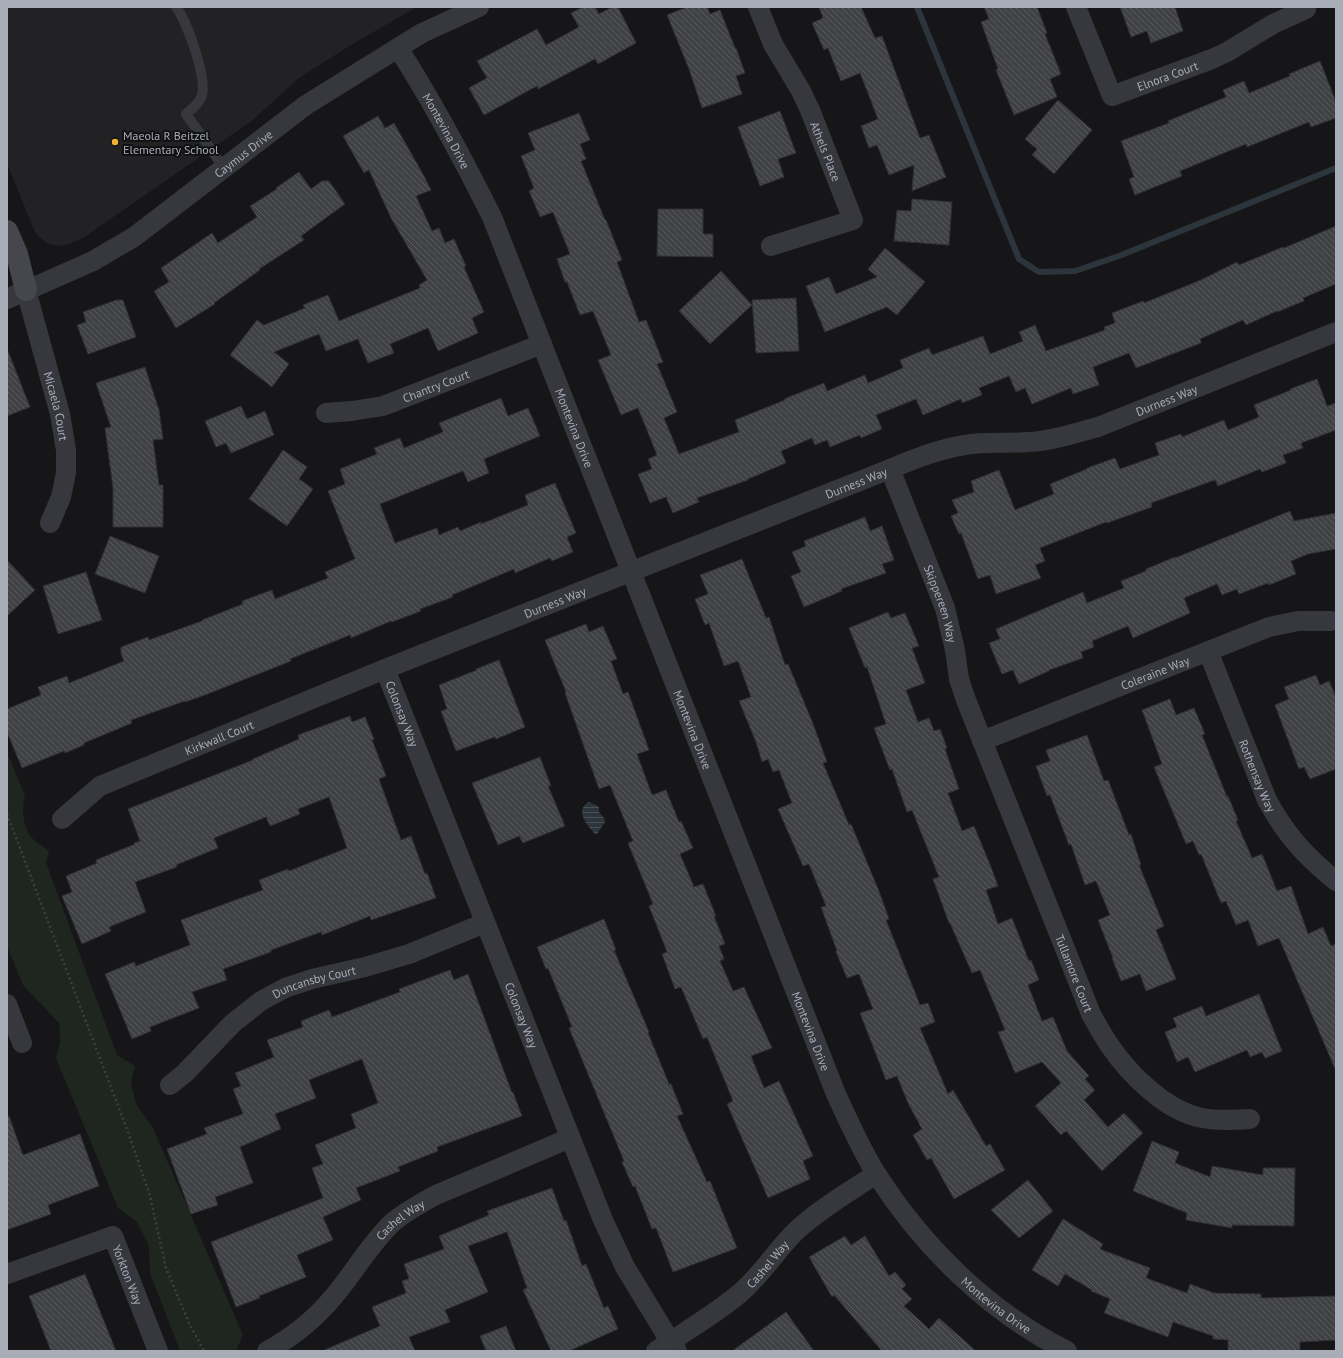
<svg xmlns="http://www.w3.org/2000/svg" width="1343" height="1358" font-family="'PT Sans',sans-serif">
<defs>
<pattern id="water-rules" width="6" height="5" patternUnits="userSpaceOnUse"><rect width="6" height="5" fill="#2c353c"/><path d="M0 2.5h6" fill="none" stroke="#485056"/></pattern>
<pattern id="building-back-hatch" width="6" height="6" patternUnits="userSpaceOnUse"><rect width="6" height="6" fill="#404145"/><path d="M-1 5l2 2M0 0l6 6M5-1l2 2" fill="none" stroke="#595a5e"/></pattern>
</defs>
<rect width="100%" height="100%" fill="#161618"/>
<polygon fill="#222225" points="7,7 417,7 351,45 299,78 253,120 83,238 67,245 57,246 47,243 38,236 34,230 7,163"/>
<path fill="#1e261f" d="M 7,752 L 25,796 C 21,808 23,830 33,839 C 38,844 44,847 49,851 L 46,863 L 117,1055 L 135,1066 L 131,1083 L 136,1104 L 153,1128 L 243,1335 L 236,1351 L 180,1351 L 150,1273 L 149,1246 L 137,1222 L 118,1208 L 56,1058 L 60,1041 L 59,1023 L 23,985 L 7,946 Z"/>
<path fill="url(#water-rules)" d="M 589,802 L 598,806 L 599,808 L 599,812 L 604,818 L 605,822 L 597,834 L 595,834 C 587,825 574,810 589,802 Z"/>
<g fill="none" stroke-linecap="round" stroke-linejoin="round">
<polyline stroke="#2c353c" stroke-width="6" points="917,7 1019,259 1039,272 1075,271 1119,256 1336,168"/>
</g>
<g fill="url(#building-back-hatch)" stroke="#303034">
<polygon points="583,7 595,7 599,14 612,7 618,7 636,43 598,64 595,59 538,89 537,86 484,115 469,88 487,78 477,61 537,29 546,45 579,27 571,13"/>
<polygon points="687,7 707,7 710,14 720,10 735,48 736,48 745,73 736,76 742,94 702,108 689,69 667,15"/>
<polygon points="819,7 861,7 875,38 882,36 920,138 929,135 946,177 912,191 914,165 889,175 877,145 869,148 861,126 878,119 860,73 841,81 828,48 824,50 812,23 823,18"/>
<polygon points="984,7 1037,7 1047,33 1045,34 1061,74 1050,79 1057,97 1014,115 996,70 998,69 981,22 989,19"/>
<polygon points="1120,7 1175,7 1183,31 1151,43 1147,31 1131,37"/>
<polygon points="1320,61 1336,102 1336,118 1311,127 1309,122 1247,147 1246,144 1180,171 1182,176 1135,195 1129,179 1134,177 1121,141 1169,123 1168,121 1226,97 1223,90 1244,81 1249,93 1290,76 1289,74"/>
<polygon points="1058,100 1092,130 1054,174 1032,155 1037,149 1025,139"/>
<polygon points="780,111 796,153 778,159 784,177 760,186 738,127"/>
<polygon points="579,113 590,140 580,144 586,159 581,161 605,220 606,220 622,260 617,262 639,322 646,320 663,362 657,364 677,412 664,418 679,454 739,432 735,420 785,400 784,399 824,383 827,391 865,375 868,383 903,368 900,360 929,348 932,355 983,336 990,354 1023,341 1019,332 1035,325 1046,351 1105,330 1104,327 1115,323 1112,313 1143,301 1144,303 1201,280 1237,262 1239,265 1283,247 1284,248 1336,226 1336,284 1303,298 1304,301 1277,312 1277,311 1246,325 1243,320 1200,339 1201,343 1136,368 1129,353 1093,367 1099,385 1073,394 1071,388 1032,404 1025,388 1016,392 1009,376 979,388 982,395 962,403 961,399 923,415 916,399 876,415 882,429 861,438 860,435 830,447 827,440 815,445 812,438 781,451 786,463 748,479 748,480 697,498 699,502 673,513 666,497 650,503 638,474 652,469 648,459 657,455 638,408 621,415 598,360 611,355 593,311 580,315 567,282 565,282 557,259 570,254 553,212 540,217 529,191 534,188 521,156 535,150 528,133"/>
<polygon points="378,116 385,128 394,123 424,176 431,190 416,196 432,231 439,228 445,243 454,239 466,266 464,267 484,312 472,318 478,333 438,351 428,328 390,344 394,353 368,363 358,339 326,351 319,334 274,352 289,364 272,387 230,355 257,320 264,325 305,308 303,305 328,295 339,321 420,288 419,285 427,280 391,218 369,170 364,173 343,136"/>
<polygon points="299,172 311,189 322,181 329,181 345,204 301,236 304,240 259,269 260,270 214,303 215,304 176,328 154,291 169,282 161,268 212,233 218,243 257,217 250,206 277,189 276,188"/>
<polygon points="912,199 952,202 949,245 894,241 897,210 911,211"/>
<polygon points="658,209 703,209 703,234 713,234 713,257 657,256"/>
<polygon points="885,248 925,282 897,315 887,307 825,332 806,286 829,277 836,294 877,277 868,269"/>
<polygon points="721,271 752,305 710,344 679,311"/>
<polygon points="796,298 799,351 756,353 752,300"/>
<polygon points="116,300 123,300 136,337 88,354 77,325 86,322 83,312"/>
<polygon points="7,351 8,351 30,407 7,416"/>
<polygon points="145,367 159,410 163,439 153,440 159,485 163,485 163,527 113,527 113,488 105,428 111,427 96,383"/>
<polygon points="1317,379 1327,406 1336,403 1336,430 1301,443 1303,448 1283,455 1286,463 1262,472 1260,469 1218,486 1215,480 1151,503 1152,507 1107,523 1106,522 1040,548 1045,561 1035,565 1041,578 996,594 990,575 978,579 961,533 959,534 951,516 958,513 952,500 974,492 971,481 999,470 1015,510 1054,494 1050,484 1087,469 1087,468 1115,458 1120,469 1159,455 1155,443 1181,434 1182,437 1224,420 1228,430 1259,417 1254,405 1291,390 1290,389"/>
<polygon points="501,398 508,416 528,408 540,436 484,459 489,473 468,482 463,471 380,504 395,543 437,528 439,535 458,527 460,531 481,522 481,524 528,505 525,495 555,483 576,533 567,537 573,552 552,561 550,558 515,573 514,569 452,595 453,597 420,609 421,611 392,622 391,621 351,638 350,635 290,659 291,661 205,695 185,702 185,701 131,720 132,723 84,743 84,745 65,753 64,751 22,768 7,732 7,709 41,695 38,687 67,676 69,683 124,661 121,654 121,647 148,637 149,640 202,621 202,620 243,604 242,601 272,590 275,599 328,578 325,572 355,559 328,491 345,484 340,469 377,454 374,448 400,438 404,448 443,432 439,423"/>
<polygon points="241,406 247,419 265,411 274,435 231,453 226,443 216,447 205,421"/>
<polygon points="283,450 307,467 299,479 313,489 287,526 249,499"/>
<polygon points="1290,511 1294,521 1336,513 1336,549 1308,554 1291,561 1296,574 1269,585 1268,583 1239,594 1237,589 1222,595 1217,584 1184,598 1190,613 1133,638 1128,626 1092,641 1094,647 1081,652 1083,658 1049,670 1049,671 1019,684 1013,670 1002,674 989,643 1000,639 996,629 1083,592 1087,603 1124,588 1121,581 1146,571 1146,569 1175,557 1175,558"/>
<polygon points="865,517 870,531 882,526 894,560 882,564 886,573 841,589 842,591 804,607 791,576 801,572 792,552 806,546 804,541"/>
<polygon points="110,536 159,556 145,593 95,574"/>
<polygon points="742,559 766,618 769,617 785,665 788,664 812,721 827,762 823,763 849,825 851,824 879,891 889,919 886,920 920,1005 928,1003 935,1022 920,1028 948,1094 953,1090 986,1146 990,1144 1005,1170 954,1199 931,1158 927,1160 913,1135 922,1129 908,1103 897,1076 886,1080 860,1013 873,1009 859,974 847,978 836,952 837,951 821,907 826,906 809,864 803,866 778,809 792,803 779,770 773,772 768,759 762,762 756,742 739,701 751,697 738,661 724,666 709,623 705,625 695,599 708,594 700,575"/>
<polygon points="7,560 35,590 7,616"/>
<polygon points="86,572 102,620 58,634 43,586"/>
<polygon points="888,612 891,618 905,613 919,646 912,648 925,683 906,690 918,722 929,718 934,731 940,729 947,748 945,749 959,789 948,793 962,831 974,826 991,867 998,886 986,890 998,924 1012,918 1029,961 1031,960 1039,980 1028,985 1042,1021 1053,1017 1067,1051 1089,1076 1085,1079 1095,1090 1084,1100 1108,1127 1124,1113 1143,1133 1102,1171 1066,1131 1061,1135 1035,1106 1061,1083 1042,1062 1015,1073 998,1032 1005,1030 980,970 972,973 950,923 949,923 933,879 939,877 912,810 907,812 892,769 890,770 874,728 886,724 867,667 865,668 849,628"/>
<polygon points="586,624 589,632 603,626 617,659 611,661 623,694 628,692 649,750 637,754 652,795 666,790 679,822 681,821 693,848 680,854 694,887 703,884 716,916 714,916 725,944 719,946 724,959 720,961 733,991 744,987 772,1048 751,1056 764,1088 779,1081 813,1156 803,1161 810,1179 768,1198 727,1104 733,1101 707,1037 703,1039 681,987 675,989 662,954 667,952 649,906 653,904 628,843 633,841 610,785 599,789 565,693 566,692 545,640"/>
<polygon points="499,660 525,727 496,739 495,737 456,751 441,711 447,709 439,685 477,670 476,669"/>
<polygon points="1316,675 1320,685 1329,681 1336,697 1336,769 1310,779 1304,767 1299,769 1275,705 1289,699 1284,687"/>
<polygon points="1170,699 1176,715 1194,708 1205,734 1202,735 1227,797 1228,796 1238,820 1236,821 1252,858 1262,854 1277,891 1291,886 1308,934 1323,927 1331,946 1336,944 1336,1071 1279,938 1258,946 1248,920 1236,925 1226,901 1221,903 1201,854 1199,855 1193,841 1186,844 1154,767 1162,764 1142,710"/>
<polygon points="350,716 352,722 365,717 374,739 372,740 386,776 379,779 401,840 411,836 425,874 427,873 436,898 371,920 370,916 322,935 321,932 271,950 271,952 223,969 227,980 192,992 199,1008 150,1027 151,1031 132,1039 105,974 134,962 136,966 190,945 181,920 263,890 259,880 288,869 289,871 347,848 329,797 298,809 300,814 270,826 266,817 214,838 218,848 176,865 177,867 135,882 146,912 109,927 111,931 82,944 62,896 72,892 66,876 97,863 96,860 135,844 134,843 140,841 128,809 253,760 253,759 299,739 298,735"/>
<polygon points="1087,735 1104,781 1108,780 1129,835 1131,834 1141,865 1139,865 1164,926 1156,930 1176,979 1146,991 1140,974 1121,981 1112,958 1113,958 1098,920 1110,915 1096,881 1085,885 1071,844 1069,845 1050,795 1047,796 1036,766 1050,761 1046,750"/>
<polygon points="540,757 551,786 548,786 565,826 523,843 519,836 498,845 472,783"/>
<polygon points="604,919 616,950 614,950 649,1032 648,1033 669,1084 671,1084 683,1114 677,1116 707,1182 710,1181 737,1248 673,1272 656,1228 652,1229 635,1186 633,1187 622,1162 624,1161 569,1028 572,1027 548,968 546,969 537,947"/>
<polygon points="450,970 454,980 468,974 512,1093 513,1092 522,1116 437,1147 438,1151 398,1167 400,1171 356,1188 361,1200 323,1217 333,1240 297,1255 306,1277 259,1296 260,1298 236,1307 211,1242 323,1198 312,1168 323,1164 315,1145 356,1128 351,1114 378,1103 362,1059 309,1080 316,1098 275,1114 281,1129 240,1147 253,1183 215,1197 218,1205 191,1214 167,1149 207,1134 204,1128 243,1114 233,1089 241,1086 235,1073 274,1057 267,1040 303,1027 301,1021 329,1010 332,1017 400,992 399,989"/>
<polygon points="1259,994 1282,1051 1265,1058 1262,1052 1250,1057 1247,1050 1195,1072 1188,1057 1177,1062 1165,1032 1177,1027 1173,1018 1202,1006 1206,1016"/>
<polygon points="9,1116 23,1155 80,1134 99,1186 48,1205 51,1214 7,1230 7,1117"/>
<polygon points="1152,1141 1179,1152 1175,1163 1210,1177 1212,1166 1263,1175 1263,1168 1295,1168 1294,1226 1232,1225 1232,1228 1186,1220 1187,1213 1133,1191"/>
<polygon points="1028,1180 1053,1211 1019,1238 991,1210"/>
<polygon points="552,1188 564,1221 566,1220 582,1266 586,1264 604,1308 608,1306 618,1329 569,1351 551,1351 523,1290 527,1288 507,1232 468,1246 488,1292 445,1310 450,1322 409,1337 415,1351 322,1351 380,1326 372,1307 406,1293 402,1281 409,1279 404,1264 444,1249 439,1236 489,1215 487,1211"/>
<polygon points="1063,1219 1103,1244 1100,1249 1150,1268 1146,1278 1187,1293 1190,1284 1214,1293 1261,1294 1261,1298 1336,1296 1336,1340 1300,1342 1300,1351 1228,1351 1228,1340 1213,1339 1213,1336 1173,1322 1168,1337 1104,1313 1110,1299 1091,1291 1092,1290 1065,1274 1058,1286 1032,1270"/>
<polygon points="845,1236 851,1245 865,1236 889,1276 895,1272 906,1285 902,1289 912,1299 904,1306 929,1329 939,1318 976,1351 882,1351 834,1295 832,1297 809,1257"/>
<polygon points="85,1274 116,1351 51,1351 29,1296"/>
<polygon points="786,1312 814,1351 732,1351"/>
<polygon points="506,1326 516,1351 486,1351 480,1336"/>
</g>
<g fill="none" stroke-linecap="round" stroke-linejoin="round">
<polyline stroke="#3d3f44" stroke-width="2.5" stroke-dasharray="2 3" stroke-linecap="butt" points="7,814 128,1132 150,1196 166,1268 189,1323 204,1351"/>
<path stroke="#37383d" stroke-width="10" d="M 176,7 C 187,21 209,82 201,98 C 197,105 191,110 186,114 L 224,168"/>
<g stroke="#37383d" stroke-width="20">
<path id="s1" d="M 758,7 L 773,44 L 801,91 L 810,110 L 853,220 L 771,246"/>
<path id="s2" d="M 1076,7 L 1112,96 L 1212,59 L 1227,52 L 1273,24 L 1306,9"/>
<path id="s3" d="M 398,48 C 433,102 463,159 492,217 L 836,1094 C 849,1122 861,1150 877,1175 C 924,1248 989,1312 1067,1351"/>
<path id="s4" d="M 26,290 L 60,414 L 66,450 L 66,473 L 61,497 L 50,523"/>
<path id="s5" d="M 7,299 L 93,261 L 134,237 L 306,105 L 422,33 L 479,7"/>
<path id="s6" d="M 326,413 L 352,411 L 383,406 L 542,344"/>
<path id="s7" d="M 890,469 L 945,608 L 955,650 L 959,679 L 966,700 L 1091,1014 C 1097,1025 1103,1036 1110,1046 C 1130,1075 1166,1111 1202,1118 C 1218,1121 1234,1120 1250,1119"/>
<path id="s8" d="M 1208,651 L 1267,800 C 1286,835 1305,856 1336,881"/>
<path id="s9" d="M 385,669 L 603,1220 L 625,1267 L 670,1341 L 677,1351"/>
<path id="s10" d="M 982,741 L 1269,627 L 1298,621 L 1331,621"/>
<path id="s11" d="M 62,819 L 100,786 L 385,669 L 890,469 C 914,459 939,449 965,445 C 986,441 1008,444 1029,442 C 1053,441 1075,433 1098,427 L 1336,332"/>
<polyline points="7,1004 22,1043"/>
<path id="s12" d="M 170,1085 L 184,1074 L 233,1023 L 261,1001 L 285,988 L 312,979 L 365,967 L 409,954 L 485,923"/>
<path id="s13" d="M 7,1274 L 113,1236 L 158,1351"/>
<path id="s14" d="M 267,1351 C 293,1337 316,1318 335,1295 C 355,1271 370,1244 392,1223 C 405,1212 421,1203 436,1195 L 570,1138"/>
<path id="s15" d="M 656,1351 C 684,1332 714,1315 739,1294 C 762,1275 776,1250 797,1230 C 821,1208 849,1192 876,1174"/>
</g>
<polyline stroke="#45474d" stroke-width="22" points="7,231 17,254 26,290"/>
</g>
<circle fill="#f2b134" stroke="#111113" stroke-width="1.5" cx="115" cy="142" r="4"/>
<g text-anchor="middle" dominant-baseline="central" stroke-width="4" stroke-linejoin="round" paint-order="stroke">
<g font-size="12" fill="#a8adb8" stroke="#111113">
<text stroke="none"><textPath href="#s2" startOffset="155">Elnora Court</textPath></text>
<text stroke="none"><textPath href="#s3" startOffset="96">Montevina Drive</textPath></text>
<text stroke="none"><textPath href="#s1" startOffset="160">Athels Place</textPath></text>
<text stroke="none"><textPath href="#s5" startOffset="279">Caymus Drive</textPath></text>
<text stroke="none"><textPath href="#s6" startOffset="114">Chantry Court</textPath></text>
<text stroke="none"><textPath href="#s11" startOffset="1189">Durness Way</textPath></text>
<text stroke="none"><textPath href="#s4" startOffset="120">Micaela Court</textPath></text>
<text stroke="none"><textPath href="#s3" startOffset="420">Montevina Drive</textPath></text>
<text stroke="none"><textPath href="#s11" startOffset="865">Durness Way</textPath></text>
<text stroke="none"><textPath href="#s11" startOffset="541">Durness Way</textPath></text>
<text stroke="none"><textPath href="#s7" startOffset="144">Skippereen Way</textPath></text>
<text stroke="none"><textPath href="#s10" startOffset="186">Coleraine Way</textPath></text>
<text stroke="none"><textPath href="#s9" startOffset="48">Colonsay Way</textPath></text>
<text stroke="none"><textPath href="#s3" startOffset="744">Montevina Drive</textPath></text>
<text stroke="none"><textPath href="#s11" startOffset="179">Kirkwall Court</textPath></text>
<text stroke="none"><textPath href="#s8" startOffset="134">Rothensay Way</textPath></text>
<text stroke="none"><textPath href="#s7" startOffset="538">Tullamore Court</textPath></text>
<text stroke="none"><textPath href="#s12" startOffset="181">Duncansby Court</textPath></text>
<text stroke="none"><textPath href="#s9" startOffset="372">Colonsay Way</textPath></text>
<text stroke="none"><textPath href="#s3" startOffset="1068">Montevina Drive</textPath></text>
<text stroke="none"><textPath href="#s14" startOffset="189">Cashel Way</textPath></text>
<text stroke="none"><textPath href="#s15" startOffset="142">Cashel Way</textPath></text>
<text stroke="none"><textPath href="#s13" startOffset="154">Yorkton Way</textPath></text>
<text stroke="none"><textPath href="#s3" startOffset="1404">Montevina Drive</textPath></text>
</g>
<g font-size="12" fill="#a8adb8" stroke="#111113" text-anchor="start">
<text x="123" y="135">Maeola R Beitzel<tspan x="123" dy="14">Elementary School</tspan></text>
</g>
</g>
<rect width="1343" height="1358" fill="none" stroke="#a8adb8" stroke-width="16"/>
</svg>
